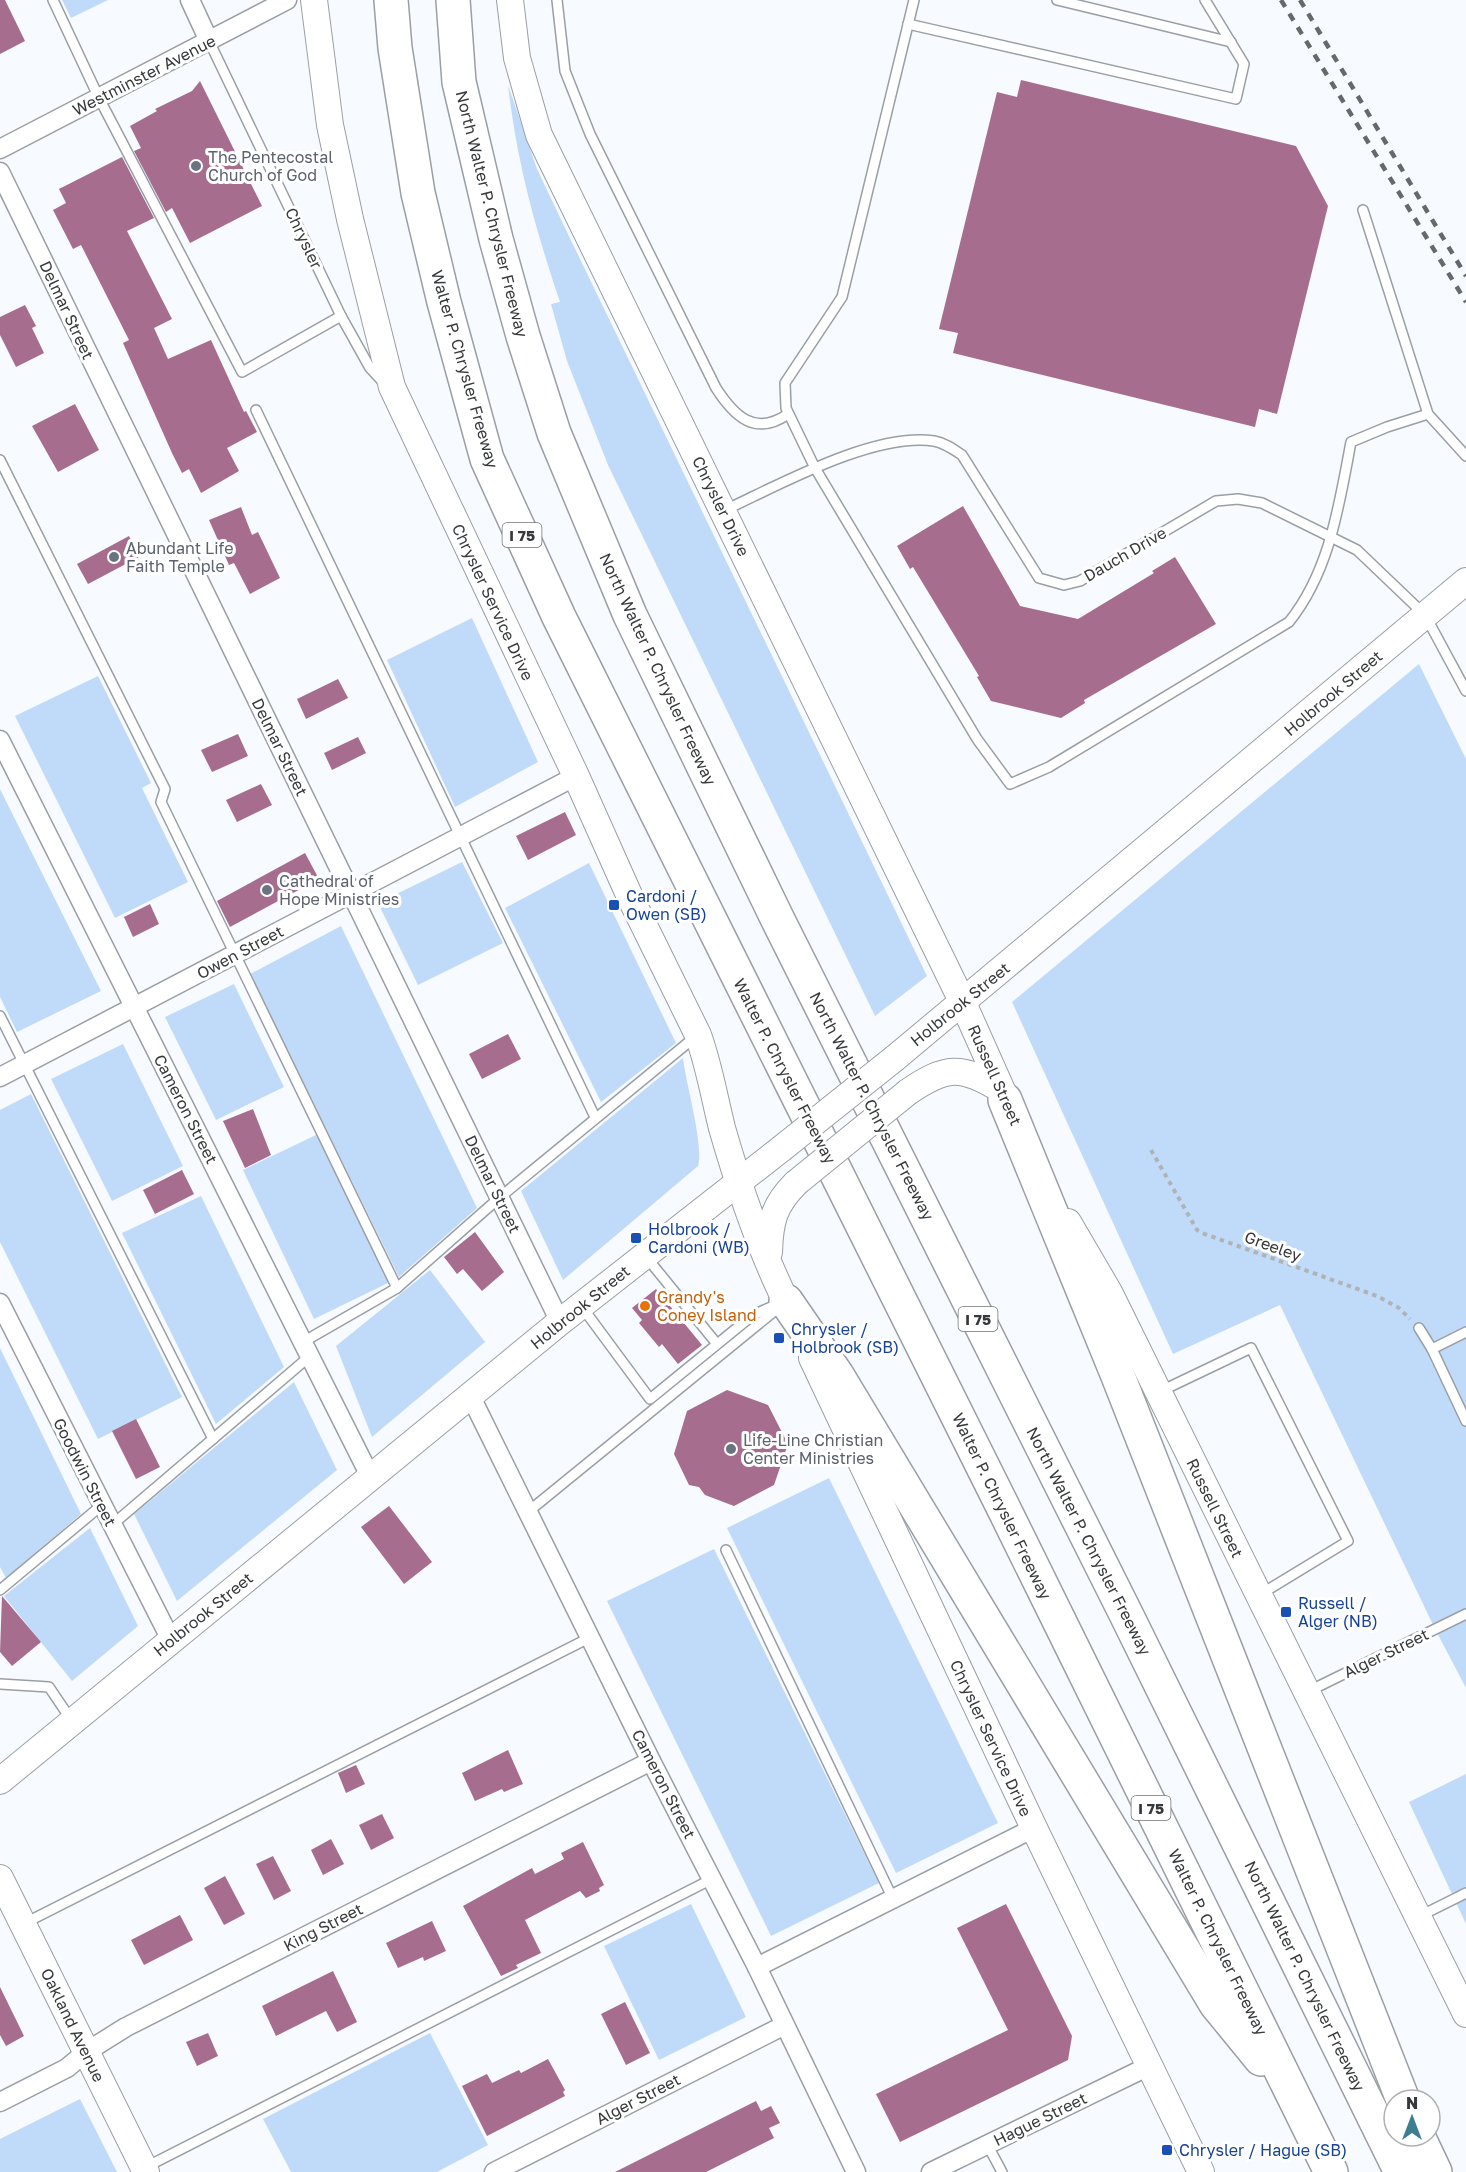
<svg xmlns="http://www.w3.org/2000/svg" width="1466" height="2172" font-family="'Golos Text',sans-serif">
<rect width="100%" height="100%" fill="#f7fafe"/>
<g fill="#c0dbf9">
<polygon points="62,0 108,0 71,18"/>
<path d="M 508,85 L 537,169 L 566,230 L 927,976 L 875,1016 L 608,465 L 567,361 L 551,304 L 560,302 C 535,228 517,163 508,85 Z"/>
<polygon points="472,618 538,762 455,807 387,660"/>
<polygon points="1419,664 1466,759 1466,1688 1435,1629 1280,1305 1173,1354 1012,1002"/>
<polygon points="98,676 151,783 142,788 188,882 115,918 15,716"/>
<polygon points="0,789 101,991 17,1032 0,997"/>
<polygon points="462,862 503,943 418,985 378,903"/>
<polygon points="589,863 676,1043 601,1102 505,908"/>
<polygon points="341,926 477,1208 399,1277 250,974"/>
<polygon points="234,984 284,1087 216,1120 165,1017"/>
<polygon points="123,1044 183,1166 112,1201 51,1079"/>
<path d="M 683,1058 C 686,1085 704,1145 698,1166 L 563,1280 L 521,1191 Z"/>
<polygon points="31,1094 182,1397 98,1439 0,1242 0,1110"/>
<polygon points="318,1134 390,1282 314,1319 243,1170"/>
<polygon points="201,1196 284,1367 216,1424 122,1233"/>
<polygon points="430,1270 485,1342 372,1437 336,1346"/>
<polygon points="0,1348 81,1514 6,1578 0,1567"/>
<polygon points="294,1382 337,1470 177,1601 134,1514"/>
<polygon points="829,1478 998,1823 896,1873 727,1528"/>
<polygon points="90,1528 138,1626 72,1681 4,1596"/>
<polygon points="714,1549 879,1883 771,1936 607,1601"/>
<polygon points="1466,1774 1466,1924 1409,1802"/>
<polygon points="691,1904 746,2017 659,2060 604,1946"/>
<polygon points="430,2033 488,2145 437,2172 291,2172 263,2119"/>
<polygon points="80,2099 117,2172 0,2172 0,2139"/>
</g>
<g fill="#a76d8f">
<polygon points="0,0 5,0 25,41 0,54"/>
<polygon points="1021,80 1296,146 1328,206 1277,414 1259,409 1255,427 953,353 958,333 939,329 997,92 1017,97"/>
<polygon points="200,81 262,206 190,243 172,208 166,212 134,151 141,148 130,126 157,111 155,109 192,91"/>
<polygon points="122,157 154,218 127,231 172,319 154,328 168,359 211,340 244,412 246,411 257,432 227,448 239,471 201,493 189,469 182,473 172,453 123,343 129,340 81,245 73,249 53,210 66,203 59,189"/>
<polygon points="25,305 36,326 32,328 44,353 16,367 0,335 0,317"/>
<polygon points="75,404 99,450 58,472 32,426"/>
<polygon points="963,506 1020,606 1078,619 1154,573 1152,571 1175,557 1216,624 1084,700 1085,703 1061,718 991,701 977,677 979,676 913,567 910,569 897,546"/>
<polygon points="241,507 252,535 258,532 280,578 250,594 234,563 229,565 209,520"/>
<polygon points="129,536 139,557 88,584 77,564"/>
<polygon points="338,679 348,698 306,719 297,699"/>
<polygon points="238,734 248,756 212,772 201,750"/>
<polygon points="358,737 366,753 332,770 324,753"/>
<polygon points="261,784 272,805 237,822 226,800"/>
<polygon points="565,812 576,835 528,860 516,836"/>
<polygon points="305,853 319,879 230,927 217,901"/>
<polygon points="150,904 159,924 133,937 124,917"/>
<polygon points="508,1034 521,1059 482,1079 469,1054"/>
<polygon points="253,1109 271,1155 245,1168 223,1121"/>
<polygon points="182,1170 194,1194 155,1214 143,1190"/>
<polygon points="475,1232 504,1272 482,1291 463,1269 457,1274 444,1257"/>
<polygon points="656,1289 702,1345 678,1364 662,1344 659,1347 639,1323 642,1320 632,1308"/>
<polygon points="727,1390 768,1405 788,1444 774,1485 734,1506 705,1495 699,1487 689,1485 674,1454 687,1411"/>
<polygon points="136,1419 160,1467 136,1479 112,1431"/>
<polygon points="389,1506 432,1562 404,1584 361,1527"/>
<polygon points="2,1596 41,1642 12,1666 0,1652"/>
<polygon points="508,1750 523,1784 504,1792 502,1789 475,1801 462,1773"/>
<polygon points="356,1765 365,1784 346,1793 338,1773"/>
<polygon points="382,1814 394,1838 371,1850 359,1825"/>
<polygon points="331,1839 344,1864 323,1875 311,1850"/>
<polygon points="583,1842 604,1885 599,1888 600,1891 586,1898 580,1891 525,1920 541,1953 516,1965 518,1968 501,1976 463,1906 532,1868 535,1874 564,1859 561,1853"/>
<polygon points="273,1856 291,1891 274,1900 256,1864"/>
<polygon points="225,1876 245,1914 224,1925 204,1888"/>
<polygon points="1006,1904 1072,2036 1068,2060 900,2142 876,2094 1008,2030 957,1928"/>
<polygon points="180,1915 193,1940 144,1965 131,1940"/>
<polygon points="432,1921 446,1951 424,1961 423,1957 398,1968 386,1943"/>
<polygon points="333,1971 357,2022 337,2032 326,2011 276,2036 262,2006"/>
<polygon points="0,1987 24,2036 6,2046 0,2035"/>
<polygon points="625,2002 650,2053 626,2065 601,2014"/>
<polygon points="208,2033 218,2056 197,2066 186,2042"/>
<polygon points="548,2059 565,2090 563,2092 565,2096 487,2136 462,2086 487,2074 492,2083 519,2070 521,2073"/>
<polygon points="756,2101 761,2111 771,2106 780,2123 769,2128 774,2138 706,2172 615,2172"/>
</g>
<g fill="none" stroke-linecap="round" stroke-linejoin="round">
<defs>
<g id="lane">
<polyline points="53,0 99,98 242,372 341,316"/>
<path d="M 557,0 L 565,71 L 590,134 L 716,388 C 734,416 755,437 788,414"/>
<path d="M 914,0 L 842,297 L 785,383 L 786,408 L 815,468 L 977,739 L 1010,784 L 1049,767 L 1289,622 C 1330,571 1339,505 1351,442 L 1387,427 L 1428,414"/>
<polyline points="1057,0 1231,42"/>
<polyline points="908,24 1236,99 1244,64 1205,0"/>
<polyline points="209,41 341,316 370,368 383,382"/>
<polyline points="1363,210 1428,414 1466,456"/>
<polyline points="256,410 595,1117"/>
<polyline points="0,460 165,789 161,802 397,1288"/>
<path d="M 725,510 C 779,485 874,432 934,441 C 945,443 953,449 962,455 L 1039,578 L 1064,585 L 1080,581 L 1216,501 L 1238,499 L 1262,503 L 1357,550 L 1425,615 L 1466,691"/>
<polyline points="0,1016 213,1439"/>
<polyline points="647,1258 717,1344"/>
<polyline points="582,1307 650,1399 753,1315 778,1304"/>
<polyline points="1419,1328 1432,1349 1466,1421"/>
<polyline points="303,1342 397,1288 499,1198 695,1037"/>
<polyline points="1432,1349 1466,1332"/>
<polyline points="1161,1391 1251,1348 1348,1541 1261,1594"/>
<polyline points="529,1511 783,1304"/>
<polyline points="112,1525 310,1356"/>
<polyline points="726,1550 893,1899"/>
<polyline points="0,1590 102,1505"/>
<polyline points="0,1684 49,1687 72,1721"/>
<polyline points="1309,1691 1466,1614"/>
<polyline points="1420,1916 1466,1893"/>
<polyline points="25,1923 591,1637"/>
<polyline points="987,2144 1002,2172"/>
<polyline points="146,2167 712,1879"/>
</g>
<g id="street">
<polyline points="190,0 209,41"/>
<polyline points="0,149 287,0"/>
<polyline points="0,172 560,1322"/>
<polyline points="0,740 371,1478"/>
<polyline points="0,1077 576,776"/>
<polyline points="0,1303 171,1640"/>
<polyline points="471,1397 651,1761 757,1967 856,2172"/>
<polyline points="757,1967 1034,1828"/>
<polyline points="0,2102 67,2068 86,2052 126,2027 651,1761"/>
<polyline points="494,2172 783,2026"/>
<polyline points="931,2172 1149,2066"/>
</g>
<g id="secondary">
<path d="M 314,0 L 330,125 L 350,219 L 392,387 L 576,776 L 630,897 L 698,1035 C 709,1065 714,1096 722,1128 C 740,1191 763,1257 793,1316"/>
<polyline points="510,0 517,58 539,135 963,1003 1013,1115"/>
<polyline points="895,1058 1466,581"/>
<path d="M 908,1092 C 946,1066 961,1065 1000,1089"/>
<polyline points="1068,1222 1109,1292 1466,2014"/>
<path d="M 769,1252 C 770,1221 774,1205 796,1183"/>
<polyline points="812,1358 1034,1828 1201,2172"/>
<polyline points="0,1781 560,1322 781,1149"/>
<polyline points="0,1878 146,2172"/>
</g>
<g id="highway">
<polyline points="391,0 395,48 418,193 444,302 487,459 559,617 1006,1513 1331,2172"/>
<polyline points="453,0 459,82 496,239 523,336 554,433 630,615 777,918 1125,1612 1401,2172"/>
<polyline points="1005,1100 1118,1376 1403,2100"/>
<polyline points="786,1301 837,1375 1216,2004 1261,2059"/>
<polyline points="1418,2136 1435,2172"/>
</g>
</defs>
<use href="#lane" stroke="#9a9fa5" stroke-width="12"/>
<use href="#street" stroke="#9a9fa5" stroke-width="21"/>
<use href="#secondary" stroke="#9a9fa5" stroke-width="28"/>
<use href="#highway" stroke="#9a9fa5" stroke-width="36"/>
<polyline stroke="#b0b3b6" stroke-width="4" stroke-dasharray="4.5 4.5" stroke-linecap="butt" points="1151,1150 1197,1230 1202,1233 1377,1296 1399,1308 1410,1319"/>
<use href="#lane" stroke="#fff" stroke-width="9"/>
<use href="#street" stroke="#fff" stroke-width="18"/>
<use href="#secondary" stroke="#fff" stroke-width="26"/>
<use href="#highway" stroke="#fff" stroke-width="33"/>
<g stroke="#66686a" stroke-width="4.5" stroke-dasharray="8 8" stroke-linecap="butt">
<polyline points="1281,0 1466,302"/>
<polyline points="1300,0 1466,276"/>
</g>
<defs>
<g id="secondary-bridge">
<polyline points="781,1149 895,1058"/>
<polyline points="796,1183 908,1092"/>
</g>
</defs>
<use href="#secondary-bridge" stroke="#9a9fa5" stroke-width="28" stroke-linecap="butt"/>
<use href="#secondary-bridge" stroke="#fff" stroke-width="26"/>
</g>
<g fill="#6b7280" stroke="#fff" stroke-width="2">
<circle cx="196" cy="166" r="6"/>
<circle cx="114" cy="557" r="6"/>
<circle cx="267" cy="890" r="6"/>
<circle cx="731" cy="1449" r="6"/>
</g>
<g fill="#1a4fb4" stroke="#fff" stroke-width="2">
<rect x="608" y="899" width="12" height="12" rx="3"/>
<rect x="630" y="1232" width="12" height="12" rx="3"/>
<rect x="773" y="1332" width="12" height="12" rx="3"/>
<rect x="1280" y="1606" width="12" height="12" rx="3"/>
<rect x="1161" y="2144" width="12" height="12" rx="3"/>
</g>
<circle fill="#e8710a" stroke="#fff" stroke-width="2" cx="645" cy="1306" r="6"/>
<g text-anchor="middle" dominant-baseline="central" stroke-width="6" stroke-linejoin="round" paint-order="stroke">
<g fill="#fff" stroke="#737476" stroke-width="1.5">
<rect x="502.5" y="523" width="39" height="24" rx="4.5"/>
<rect x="958.5" y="1307" width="39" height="24" rx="4.5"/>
<rect x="1131.5" y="1796" width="39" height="24" rx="4.5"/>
</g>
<g font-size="15" font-weight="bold" fill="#37393b">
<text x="522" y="535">I 75</text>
<text x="978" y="1319">I 75</text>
<text x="1151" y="1808">I 75</text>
</g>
<g font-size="16" fill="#37393b" stroke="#fff">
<text transform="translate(144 75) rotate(-27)">Westminster Avenue</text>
<text transform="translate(492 214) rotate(76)">North Walter P. Chrysler Freeway</text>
<text transform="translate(304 238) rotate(65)">Chrysler</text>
<text transform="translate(67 310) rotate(65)">Delmar Street</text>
<text transform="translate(465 369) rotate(74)">Walter P. Chrysler Freeway</text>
<text transform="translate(721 506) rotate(64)">Chrysler Drive</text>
<text transform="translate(1125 554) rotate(-30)">Dauch Drive</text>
<text transform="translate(493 602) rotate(65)">Chrysler Service Drive</text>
<text transform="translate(658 669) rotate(65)">North Walter P. Chrysler Freeway</text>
<text transform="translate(1333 693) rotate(-40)">Holbrook Street</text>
<text transform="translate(280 747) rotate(64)">Delmar Street</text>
<text transform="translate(240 952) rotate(-28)">Owen Street</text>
<text transform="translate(960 1004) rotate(-39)">Holbrook Street</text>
<text transform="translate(785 1071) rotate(63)">Walter P. Chrysler Freeway</text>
<text transform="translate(995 1075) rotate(66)">Russell Street</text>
<text transform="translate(872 1106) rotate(63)">North Walter P. Chrysler Freeway</text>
<text transform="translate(186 1109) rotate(63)">Cameron Street</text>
<text transform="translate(493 1184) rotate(64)">Delmar Street</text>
<text transform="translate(1273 1246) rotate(20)">Greeley</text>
<text transform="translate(580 1307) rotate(-39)">Holbrook Street</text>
<text transform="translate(85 1472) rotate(63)">Goodwin Street</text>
<text transform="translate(1002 1506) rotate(64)">Walter P. Chrysler Freeway</text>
<text transform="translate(1215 1508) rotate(64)">Russell Street</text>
<text transform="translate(1089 1541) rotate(63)">North Walter P. Chrysler Freeway</text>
<text transform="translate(203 1614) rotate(-39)">Holbrook Street</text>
<text transform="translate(1386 1653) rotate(-26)">Alger Street</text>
<text transform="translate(991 1738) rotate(65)">Chrysler Service Drive</text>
<text transform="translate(664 1784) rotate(63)">Cameron Street</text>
<text transform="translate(323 1927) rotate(-27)">King Street</text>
<text transform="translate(1218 1942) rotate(64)">Walter P. Chrysler Freeway</text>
<text transform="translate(1305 1976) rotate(64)">North Walter P. Chrysler Freeway</text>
<text transform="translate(73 2025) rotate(64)">Oakland Avenue</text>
<text transform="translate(638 2099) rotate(-27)">Alger Street</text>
<text transform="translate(1040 2119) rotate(-26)">Hague Street</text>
</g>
<g font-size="16" fill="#5b616d" stroke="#fff" text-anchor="start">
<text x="208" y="157">The Pentecostal<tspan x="208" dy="18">Church of God</tspan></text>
<text x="126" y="548">Abundant Life<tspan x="126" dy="18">Faith Temple</tspan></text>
<text x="279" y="881">Cathedral of<tspan x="279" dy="18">Hope Ministries</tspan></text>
<text x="743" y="1440">Life-Line Christian<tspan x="743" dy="18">Center Ministries</tspan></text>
</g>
<g font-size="16" fill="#164399" stroke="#fff" text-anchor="start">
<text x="626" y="896">Cardoni /<tspan x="626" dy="18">Owen (SB)</tspan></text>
<text x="648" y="1229">Holbrook /<tspan x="648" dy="18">Cardoni (WB)</tspan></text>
<text x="791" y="1329">Chrysler /<tspan x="791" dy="18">Holbrook (SB)</tspan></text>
<text x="1298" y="1603">Russell /<tspan x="1298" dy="18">Alger (NB)</tspan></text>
<text x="1179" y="2150">Chrysler / Hague (SB)</text>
</g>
<g font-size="16" fill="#c56008" stroke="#fff" text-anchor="start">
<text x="657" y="1297">Grandy's<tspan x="657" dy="18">Coney Island</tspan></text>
</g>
</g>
<g transform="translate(1412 2118)"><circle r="28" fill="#ffffff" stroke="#afb0b1" stroke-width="1.5"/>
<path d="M0-4.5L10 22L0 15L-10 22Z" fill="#3d7e91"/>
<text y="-9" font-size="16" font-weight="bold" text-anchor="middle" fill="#37393b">N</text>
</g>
</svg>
